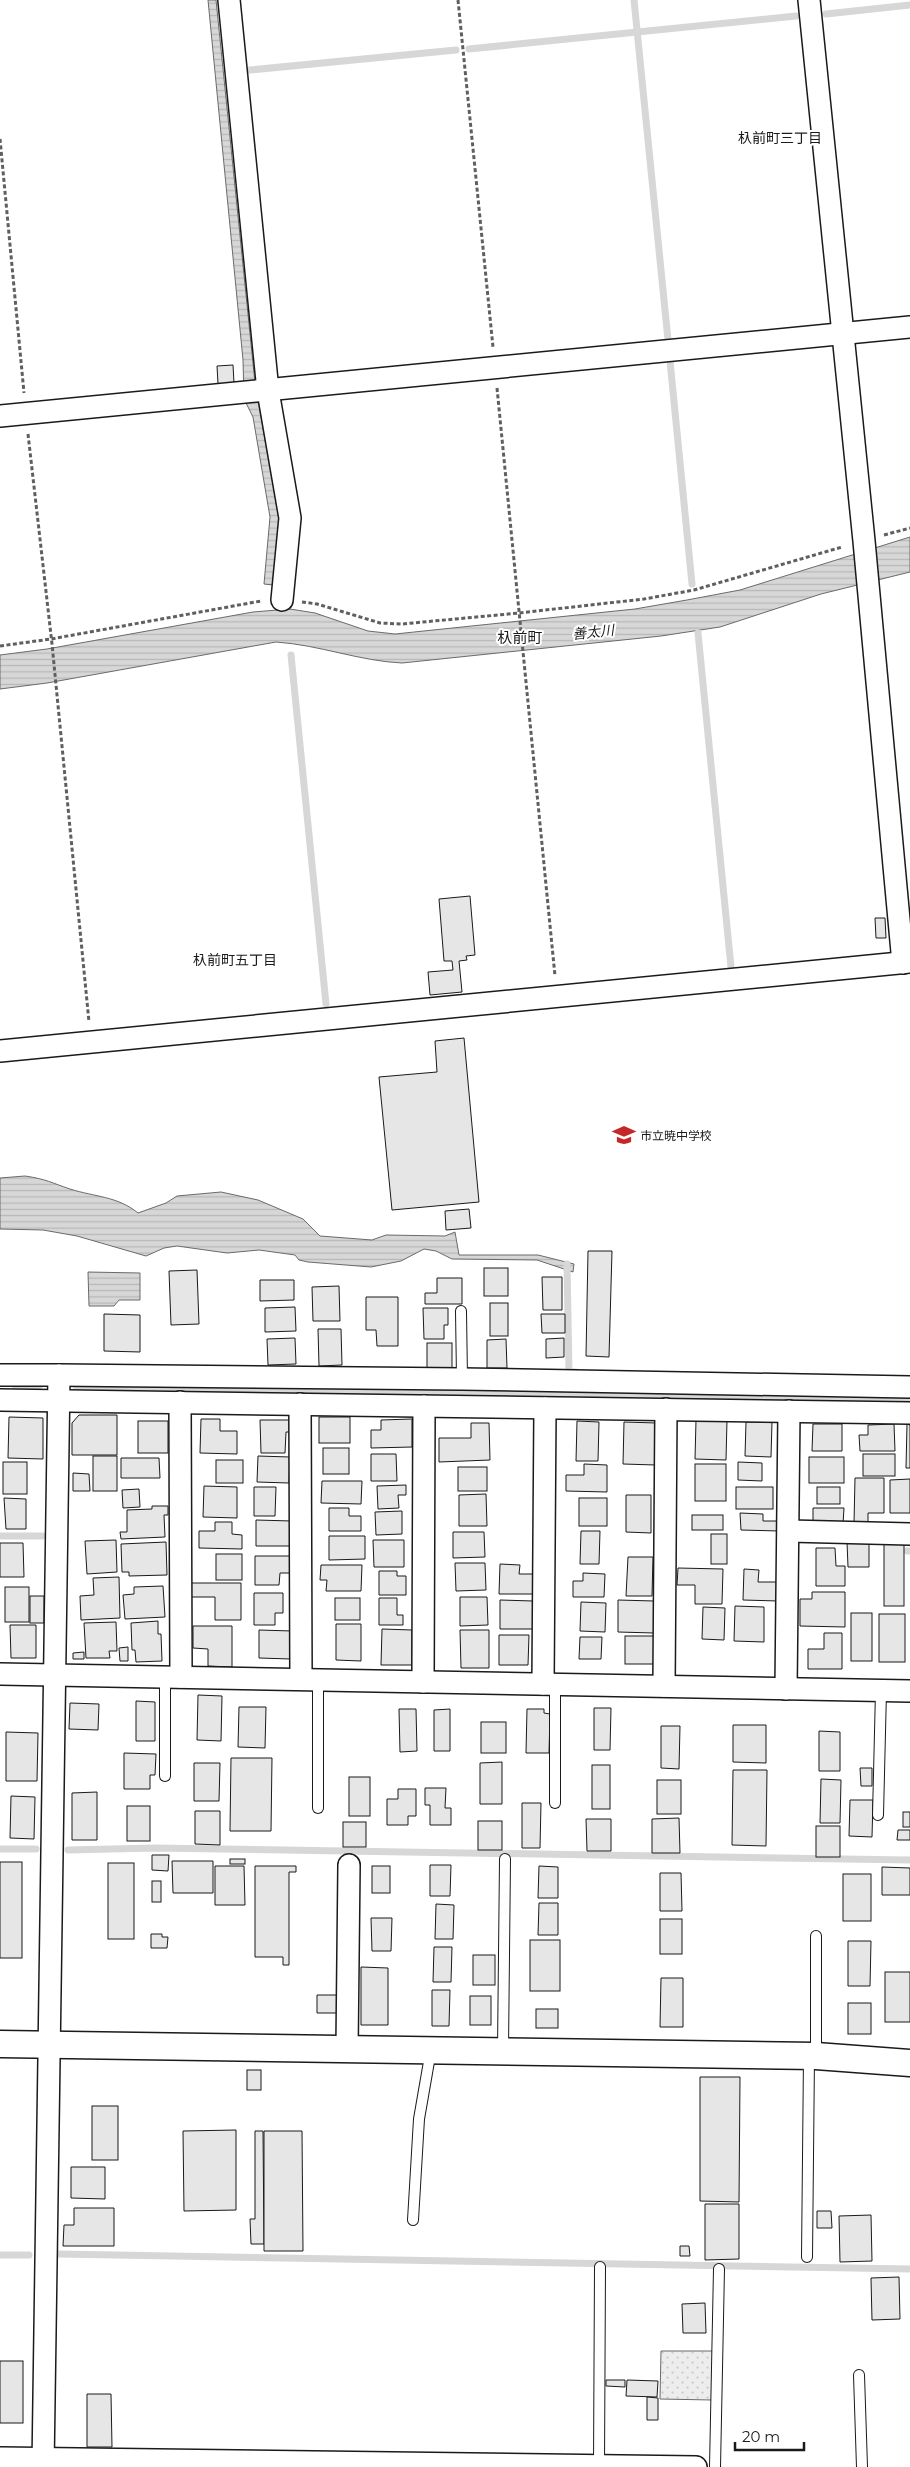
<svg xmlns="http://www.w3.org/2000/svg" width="910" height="2467" font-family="Montserrat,'Noto Sans JP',sans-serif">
<defs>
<pattern id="grass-dots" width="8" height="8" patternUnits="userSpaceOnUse" patternTransform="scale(1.25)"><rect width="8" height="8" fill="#ededed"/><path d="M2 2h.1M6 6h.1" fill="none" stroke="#cbcbcb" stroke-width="1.8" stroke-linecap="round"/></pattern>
<pattern id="water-rules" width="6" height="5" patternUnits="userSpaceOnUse" patternTransform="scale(1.25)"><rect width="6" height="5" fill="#d7d7d7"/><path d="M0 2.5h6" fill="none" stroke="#b8b8b8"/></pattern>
</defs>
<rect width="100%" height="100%" fill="#fff"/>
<polygon fill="url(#grass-dots)" stroke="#6a6a6a" points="661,2351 713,2351 712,2400 660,2399"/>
<g fill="url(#water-rules)" stroke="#6a6a6a">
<polygon points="208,0 216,0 255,383 279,518 273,585 264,584 270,517 253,417 244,399 243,360"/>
<path d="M 910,537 L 910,572 L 821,594 L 720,627 L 661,636 L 402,663 C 359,661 320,645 276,642 L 47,683 L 0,689 L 0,655 L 47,649 L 253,612 L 290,609 L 315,613 L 368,631 L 395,634 L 635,609 L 687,600 L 740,590 Z"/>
<path d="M 25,1176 C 46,1179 52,1183 70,1189 C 95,1197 117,1196 138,1213 L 166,1203 L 177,1196 L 221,1192 L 258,1200 L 303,1219 L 320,1236 L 372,1240 L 386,1235 L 445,1236 L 455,1232 L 459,1255 L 538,1255 L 574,1264 L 573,1272 L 537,1260 L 452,1259 L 436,1251 L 424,1249 L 401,1261 L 371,1267 L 308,1262 L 299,1260 L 295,1255 L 259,1250 L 227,1253 L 177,1246 L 164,1248 L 146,1256 L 77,1236 L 43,1230 L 0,1229 L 0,1178 Z"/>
<polygon points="88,1272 140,1273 140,1300 119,1300 114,1306 89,1306"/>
</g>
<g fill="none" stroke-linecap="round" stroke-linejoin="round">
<g stroke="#d7d7d7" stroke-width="7">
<polyline points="634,0 668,340"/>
<polyline points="826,14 910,5"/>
<polyline points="469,49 796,16"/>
<polyline points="250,70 456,50"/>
<polyline points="670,361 692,584"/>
<polyline points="698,633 731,967"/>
<polyline points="291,655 326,1004"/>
<polyline points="567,1264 569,1372 576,1372"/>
<polyline points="15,1385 39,1386"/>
<polyline points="76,1386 910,1400"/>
<polyline points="0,1536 43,1536"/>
<polyline points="907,1551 910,1551"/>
<polyline points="0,1849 36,1849"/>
<polyline points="68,1850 155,1848 910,1860"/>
<polyline points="59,2254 910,2269"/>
<polyline points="0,2255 29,2255"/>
</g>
</g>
<g fill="#e6e6e6" stroke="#1a1a1a">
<polygon points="233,365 234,383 218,384 217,366"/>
<polygon points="470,896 475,955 466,956 467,960 459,961 462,992 430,995 428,972 453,970 452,961 444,961 439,899"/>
<polygon points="875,918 885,918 886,938 876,938"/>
<polygon points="464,1038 479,1202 392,1210 379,1077 437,1072 435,1041"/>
<polygon points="469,1209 471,1228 446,1230 445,1211"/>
<polygon points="588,1251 612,1251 609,1357 586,1356"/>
<rect x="484" y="1268" width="24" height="28"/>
<polygon points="197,1270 199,1324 171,1325 169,1271"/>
<polygon points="542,1277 562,1277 562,1310 543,1310"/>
<polygon points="437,1278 462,1278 462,1304 425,1304 425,1293 437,1293"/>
<polygon points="260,1280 294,1280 294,1300 260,1301"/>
<polygon points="339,1286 340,1321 313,1321 312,1287"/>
<polygon points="366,1297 398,1297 398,1346 377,1346 376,1330 366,1330"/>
<rect x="490" y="1303" width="18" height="33"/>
<polygon points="295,1307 296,1331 265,1332 265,1308"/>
<polygon points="423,1308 448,1308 448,1325 444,1325 444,1339 424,1339"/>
<polygon points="104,1314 140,1315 140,1352 104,1351"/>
<polygon points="541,1314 565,1314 565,1333 542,1333"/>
<polygon points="318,1329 341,1329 342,1365 319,1366"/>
<polygon points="295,1338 296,1364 268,1365 267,1339"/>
<polygon points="564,1338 564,1357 546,1358 546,1339"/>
<polygon points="506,1339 507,1368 487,1368 487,1340"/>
<rect x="427" y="1343" width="25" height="27"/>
<polygon points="79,1415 117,1415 117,1455 72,1455 72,1423"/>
<polygon points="9,1417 43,1418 43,1459 8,1458"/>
<rect x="319" y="1417" width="31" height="26"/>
<polygon points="201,1419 220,1419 220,1431 237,1431 237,1454 200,1453"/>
<polygon points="412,1419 412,1447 371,1448 371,1430 381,1430 381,1420"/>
<polygon points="260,1420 294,1420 294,1432 286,1432 285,1453 261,1453"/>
<polygon points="696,1420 727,1420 726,1460 695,1459"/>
<rect x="138" y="1421" width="30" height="32"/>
<polygon points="577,1421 599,1422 598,1461 576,1461"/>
<polygon points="624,1422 657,1423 656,1465 623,1464"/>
<polygon points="746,1422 772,1422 771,1457 745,1456"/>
<polygon points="471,1423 489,1423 490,1460 439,1462 439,1438 471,1438"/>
<polygon points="813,1424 842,1424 842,1451 812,1451"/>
<polygon points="894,1424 895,1451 860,1451 859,1435 868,1435 868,1425"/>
<polygon points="907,1424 910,1425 910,1468 906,1468"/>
<rect x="323" y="1448" width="26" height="26"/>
<polygon points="371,1454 396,1454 397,1481 371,1481"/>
<rect x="863" y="1454" width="32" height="22"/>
<rect x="93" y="1456" width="24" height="35"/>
<polygon points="258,1456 290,1457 289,1483 257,1482"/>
<rect x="809" y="1457" width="35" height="26"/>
<polygon points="121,1458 159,1458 160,1478 121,1478"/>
<rect x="216" y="1460" width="27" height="23"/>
<rect x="3" y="1462" width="24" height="32"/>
<polygon points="738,1462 762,1463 762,1481 738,1480"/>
<polygon points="584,1464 607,1465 607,1492 566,1491 566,1475 584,1475"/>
<rect x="695" y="1464" width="31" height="37"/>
<rect x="458" y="1467" width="29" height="24"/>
<polygon points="73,1473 89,1474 90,1491 73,1491"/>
<polygon points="855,1478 884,1478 884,1513 868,1513 868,1523 854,1523"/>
<polygon points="910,1479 910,1513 890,1513 890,1480"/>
<polygon points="322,1481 362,1481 361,1504 321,1503"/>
<polygon points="406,1485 406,1495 398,1495 399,1508 378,1509 377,1486"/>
<polygon points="204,1486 237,1487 237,1518 203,1517"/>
<polygon points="254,1487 276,1487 275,1516 254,1516"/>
<rect x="736" y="1487" width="37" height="22"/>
<rect x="817" y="1487" width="23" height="17"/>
<polygon points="139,1489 140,1507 123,1508 122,1490"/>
<polygon points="486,1494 487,1526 459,1526 459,1495"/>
<polygon points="626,1495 651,1495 651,1533 626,1532"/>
<polygon points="4,1498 26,1499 26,1529 6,1529"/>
<rect x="579" y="1498" width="28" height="28"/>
<polygon points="152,1506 168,1506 168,1515 164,1515 165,1537 121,1539 120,1532 127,1532 127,1510 152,1509"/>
<polygon points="329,1508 349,1508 349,1516 361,1516 361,1531 329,1531"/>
<polygon points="813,1508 844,1508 843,1524 813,1523"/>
<polygon points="402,1511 402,1534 376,1535 375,1512"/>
<polygon points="740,1513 763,1514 763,1521 779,1521 779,1531 741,1530"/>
<rect x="692" y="1515" width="31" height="15"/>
<polygon points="256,1520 292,1521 292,1546 256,1546"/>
<polygon points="215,1522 232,1522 232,1534 242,1535 242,1549 199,1548 199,1531 215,1531"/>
<polygon points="581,1531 600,1531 599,1564 580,1564"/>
<polygon points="453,1532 484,1532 485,1557 453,1558"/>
<rect x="711" y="1534" width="16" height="30"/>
<polygon points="329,1536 365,1536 365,1559 329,1560"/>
<polygon points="116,1540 117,1572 87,1574 85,1541"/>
<polygon points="373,1540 404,1540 404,1567 374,1567"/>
<polygon points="166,1542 167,1575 129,1576 129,1572 122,1572 121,1544"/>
<polygon points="847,1542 869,1542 869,1567 848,1567"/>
<polygon points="0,1543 23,1543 24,1577 0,1577"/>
<rect x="884" y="1543" width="20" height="63"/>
<polygon points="816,1548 835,1548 836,1566 845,1566 845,1586 816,1586"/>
<rect x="216" y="1554" width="26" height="26"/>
<polygon points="255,1556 292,1556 291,1573 280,1573 279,1585 255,1585"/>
<polygon points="628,1557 653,1557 652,1596 626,1596"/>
<polygon points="455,1563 485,1563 486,1590 456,1591"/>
<polygon points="500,1564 520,1565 519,1574 536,1574 535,1594 499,1594"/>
<polygon points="321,1565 362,1565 361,1591 326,1591 327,1580 320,1580"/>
<polygon points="678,1568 723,1569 722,1604 695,1604 695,1585 677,1585"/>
<polygon points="744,1569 759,1570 758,1582 778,1582 778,1601 743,1600"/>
<polygon points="379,1571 397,1571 397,1576 406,1576 406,1595 379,1595"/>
<polygon points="583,1573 605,1574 604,1597 573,1597 573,1581 583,1581"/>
<polygon points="119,1577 120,1618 81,1620 80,1596 94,1595 93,1578"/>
<polygon points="188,1583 241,1583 241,1620 215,1620 215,1597 188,1597"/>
<polygon points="163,1586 165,1617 125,1619 123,1595 134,1594 134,1587"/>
<rect x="5" y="1587" width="24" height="35"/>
<polygon points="812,1592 845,1592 845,1627 800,1626 800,1599 812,1599"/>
<polygon points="254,1593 283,1593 283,1613 275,1613 275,1625 254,1625"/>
<rect x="30" y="1596" width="14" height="27"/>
<polygon points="460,1597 487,1597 488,1625 460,1626"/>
<rect x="335" y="1598" width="25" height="22"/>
<polygon points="379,1598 397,1598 397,1615 403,1615 403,1625 379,1625"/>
<polygon points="500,1600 533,1601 533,1629 500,1629"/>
<polygon points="618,1600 654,1601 654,1633 618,1632"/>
<polygon points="581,1602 606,1603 605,1632 580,1631"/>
<polygon points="735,1606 764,1607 764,1642 734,1641"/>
<polygon points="703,1607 725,1608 724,1640 702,1639"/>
<rect x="851" y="1613" width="21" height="48"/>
<rect x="879" y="1614" width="26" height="48"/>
<polygon points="158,1621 158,1634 161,1634 162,1661 136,1662 135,1650 132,1650 131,1623"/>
<polygon points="116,1622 117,1651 109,1651 110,1658 86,1658 84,1623"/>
<polygon points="336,1624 361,1624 361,1661 336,1660"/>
<polygon points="10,1625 36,1625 36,1658 11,1658"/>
<polygon points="193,1626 232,1626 232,1667 208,1666 208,1649 193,1648"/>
<polygon points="382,1629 412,1630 412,1665 381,1665"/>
<polygon points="259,1630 292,1631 291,1659 259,1658"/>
<polygon points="460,1630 489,1630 489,1668 461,1668"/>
<polygon points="824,1633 842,1633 842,1669 808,1669 808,1649 824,1649"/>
<polygon points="499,1635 529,1635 528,1665 499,1665"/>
<rect x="625" y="1636" width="30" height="28"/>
<polygon points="580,1637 602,1637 601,1659 579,1659"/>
<polygon points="128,1647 128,1661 120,1661 119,1648"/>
<polygon points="84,1652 84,1659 73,1659 73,1653"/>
<polygon points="198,1695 222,1696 221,1741 197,1740"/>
<polygon points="136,1701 155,1702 155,1741 136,1741"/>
<polygon points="70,1703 99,1704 98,1730 69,1729"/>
<polygon points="239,1707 266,1707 265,1748 238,1747"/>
<polygon points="594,1708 611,1708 610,1750 594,1750"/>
<polygon points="399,1709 416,1709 417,1751 400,1752"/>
<polygon points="450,1709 450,1751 434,1751 434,1710"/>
<polygon points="527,1709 544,1709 544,1713 550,1714 549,1753 526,1753"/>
<rect x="481" y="1722" width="25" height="31"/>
<polygon points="733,1725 766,1725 766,1763 733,1762"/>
<polygon points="661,1726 680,1726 679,1769 661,1768"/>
<polygon points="819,1731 840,1732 840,1771 819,1771"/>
<polygon points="6,1732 38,1733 37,1781 6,1781"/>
<polygon points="124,1753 156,1754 155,1775 150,1775 150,1789 124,1789"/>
<polygon points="231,1758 272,1758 271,1831 230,1831"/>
<polygon points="502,1762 502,1804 480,1804 480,1763"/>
<polygon points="194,1763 220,1763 219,1801 194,1801"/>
<rect x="592" y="1765" width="18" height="44"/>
<polygon points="860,1768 872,1768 872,1786 861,1786"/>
<polygon points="733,1770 767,1770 766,1846 732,1845"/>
<rect x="349" y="1777" width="21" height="39"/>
<polygon points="821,1779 841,1780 840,1823 820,1823"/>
<rect x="657" y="1780" width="24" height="34"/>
<polygon points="425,1788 446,1788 445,1808 451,1808 451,1825 430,1825 430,1805 425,1805"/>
<polygon points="398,1789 416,1789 416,1816 408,1816 408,1825 387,1825 387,1799 398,1799"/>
<polygon points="97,1792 97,1840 72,1840 72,1793"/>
<polygon points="11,1796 35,1797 34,1839 10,1838"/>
<polygon points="850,1800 873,1800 872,1837 849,1836"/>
<polygon points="522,1803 541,1803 540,1848 522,1848"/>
<rect x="127" y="1806" width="23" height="35"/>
<polygon points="195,1811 220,1811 220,1845 195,1844"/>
<rect x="903" y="1812" width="7" height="15"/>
<polygon points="679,1818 680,1853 652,1853 652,1819"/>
<polygon points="586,1819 611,1819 611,1851 587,1851"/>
<rect x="478" y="1821" width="24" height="29"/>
<rect x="343" y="1822" width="23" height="25"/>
<rect x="816" y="1826" width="24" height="31"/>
<polygon points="898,1830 910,1830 910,1840 897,1840"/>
<polygon points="152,1855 169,1855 168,1871 152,1870"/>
<rect x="230" y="1859" width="15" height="5"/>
<polygon points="172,1861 213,1861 213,1893 173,1893"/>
<rect x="0" y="1862" width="22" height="96"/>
<rect x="108" y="1863" width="26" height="76"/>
<polygon points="430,1865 451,1865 450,1896 430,1896"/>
<polygon points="215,1866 244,1866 245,1905 215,1905"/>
<polygon points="255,1866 296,1866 296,1872 289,1872 289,1965 283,1965 283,1957 255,1957"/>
<rect x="372" y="1866" width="18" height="27"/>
<polygon points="539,1866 558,1867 558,1898 538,1898"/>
<polygon points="882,1867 910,1868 910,1895 882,1895"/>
<polygon points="660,1873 681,1873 682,1911 660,1911"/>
<rect x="843" y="1874" width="28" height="47"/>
<rect x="152" y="1881" width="9" height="21"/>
<polygon points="539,1903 558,1903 558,1935 538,1935"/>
<polygon points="436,1904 454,1905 453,1939 435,1939"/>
<polygon points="371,1918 392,1918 391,1951 372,1951"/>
<rect x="660" y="1919" width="22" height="35"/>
<polygon points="151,1934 162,1934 162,1937 168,1937 167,1948 151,1948"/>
<rect x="530" y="1940" width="30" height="51"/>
<polygon points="848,1941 871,1941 870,1986 848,1986"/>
<polygon points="434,1947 452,1947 451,1982 433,1982"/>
<rect x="473" y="1955" width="22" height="30"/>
<polygon points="361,1967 388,1968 388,2025 361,2025"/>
<rect x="885" y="1972" width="25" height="50"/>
<polygon points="661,1978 683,1978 683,2027 660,2027"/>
<polygon points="432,1990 450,1990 449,2026 432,2026"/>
<polygon points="317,1995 343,1995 342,2013 317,2013"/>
<rect x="470" y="1996" width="21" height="29"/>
<rect x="848" y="2003" width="23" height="31"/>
<rect x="536" y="2009" width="22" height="19"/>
<rect x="247" y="2070" width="14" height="20"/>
<polygon points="700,2077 740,2077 739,2202 700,2201"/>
<rect x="92" y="2106" width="26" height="54"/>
<polygon points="236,2130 236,2210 184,2211 183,2131"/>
<polygon points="255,2131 263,2131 264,2244 251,2244 250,2219 255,2219"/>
<polygon points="264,2131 302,2131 303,2251 264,2251"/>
<polygon points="71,2167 105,2167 105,2199 71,2198"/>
<polygon points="705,2204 739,2204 739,2259 705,2260"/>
<polygon points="74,2208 114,2208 114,2246 63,2246 64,2225 74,2225"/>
<polygon points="817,2211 831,2211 832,2228 817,2228"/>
<polygon points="871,2215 872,2261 840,2262 839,2216"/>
<polygon points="680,2246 689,2246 690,2256 680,2256"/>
<polygon points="899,2277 900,2319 872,2320 871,2278"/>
<polygon points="705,2303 706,2333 683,2333 682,2304"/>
<rect x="0" y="2361" width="23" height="62"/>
<polygon points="606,2380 625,2380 625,2387 606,2386"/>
<polygon points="627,2380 658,2381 657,2397 626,2396"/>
<polygon points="87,2394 111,2394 112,2447 87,2447"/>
<polygon points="647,2397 658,2398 658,2420 647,2420"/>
</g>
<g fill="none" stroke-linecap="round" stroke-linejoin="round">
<defs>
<g id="service">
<polyline points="461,1311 462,1379"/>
<polyline points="318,1679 318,1808"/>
<polyline points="165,1776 165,1676"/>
<polyline points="555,1803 555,1684"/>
<polyline points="878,1815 881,1691"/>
<polyline points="816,1936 816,2055"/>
<polyline points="503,2050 505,1859"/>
<polyline points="413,2220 419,2119 431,2050"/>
<polyline points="807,2257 809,2056"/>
<polyline points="859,2375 862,2467"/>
<polyline points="599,2465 600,2267"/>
<polyline points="715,2467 719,2269"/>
</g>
<g id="minor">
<polyline points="229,0 268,391 290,518 282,600"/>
<polyline points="809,0 864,541 903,963"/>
<polyline points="0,416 910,327"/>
<polyline points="0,1051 910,962"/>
<polyline points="0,1375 59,1375 43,2467"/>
<polyline points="59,1375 462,1379 910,1387"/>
<polyline points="0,1400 910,1413"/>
<polyline points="180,1402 181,1677"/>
<polyline points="300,1404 301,1679"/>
<polyline points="789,1531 910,1534"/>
<polyline points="0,1674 910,1691"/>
<polyline points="423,1682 424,1406"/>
<polyline points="543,1684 545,1408"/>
<polyline points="664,1686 666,1409"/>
<polyline points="786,1689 789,1411"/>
<polyline points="347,2049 349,1865"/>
<polyline points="0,2458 696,2467"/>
</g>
<polyline id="tertiary" points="0,2044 816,2056 910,2063"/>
</defs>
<use href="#service" stroke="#1a1a1a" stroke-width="12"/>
<use href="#minor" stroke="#1a1a1a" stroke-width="24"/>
<use href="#tertiary" stroke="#1a1a1a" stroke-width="29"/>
<g stroke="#5f5f5f" stroke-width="3" stroke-dasharray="4 2.5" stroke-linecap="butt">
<polyline points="458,0 493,347"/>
<polyline points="0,139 24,393"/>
<polyline points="497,388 555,976"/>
<polyline points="28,434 52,644 89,1022"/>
<polyline points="884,535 910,528"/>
<polyline points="302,602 317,604 380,623 402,624 519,613 644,599 694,590 842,547"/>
<polyline points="0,646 51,639 261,601"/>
</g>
<use href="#service" stroke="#fff" stroke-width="10"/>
<use href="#minor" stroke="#fff" stroke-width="21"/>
<use href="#tertiary" stroke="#fff" stroke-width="26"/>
</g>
<defs>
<symbol id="school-bare" viewBox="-9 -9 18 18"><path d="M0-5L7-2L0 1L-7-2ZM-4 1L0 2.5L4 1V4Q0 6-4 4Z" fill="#c62828" stroke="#fff" stroke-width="2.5" paint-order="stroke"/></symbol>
</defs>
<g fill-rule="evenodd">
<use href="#school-bare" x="608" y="1119" width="32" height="32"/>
</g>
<g text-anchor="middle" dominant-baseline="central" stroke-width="4" stroke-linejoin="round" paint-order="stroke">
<g font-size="12" fill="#1a1a1a" stroke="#fff" text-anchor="start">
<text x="640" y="1135">市立暁中学校</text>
</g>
<g font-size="14" fill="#1a1a1a" stroke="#fff">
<text x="780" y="138">杁前町三丁目</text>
<text x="235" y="960">杁前町五丁目</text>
</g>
<g font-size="14" font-style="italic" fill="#1a1a1a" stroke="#fff">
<text transform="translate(593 632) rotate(-6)">善太川</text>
</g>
<g font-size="15" fill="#1a1a1a" stroke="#fff">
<text x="520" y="637">杁前町</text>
</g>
</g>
<path d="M735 2442v8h69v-8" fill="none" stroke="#1a1a1a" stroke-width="2.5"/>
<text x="742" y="2442" font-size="15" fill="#1a1a1a" stroke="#ffffff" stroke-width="4" paint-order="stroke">20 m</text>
</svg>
